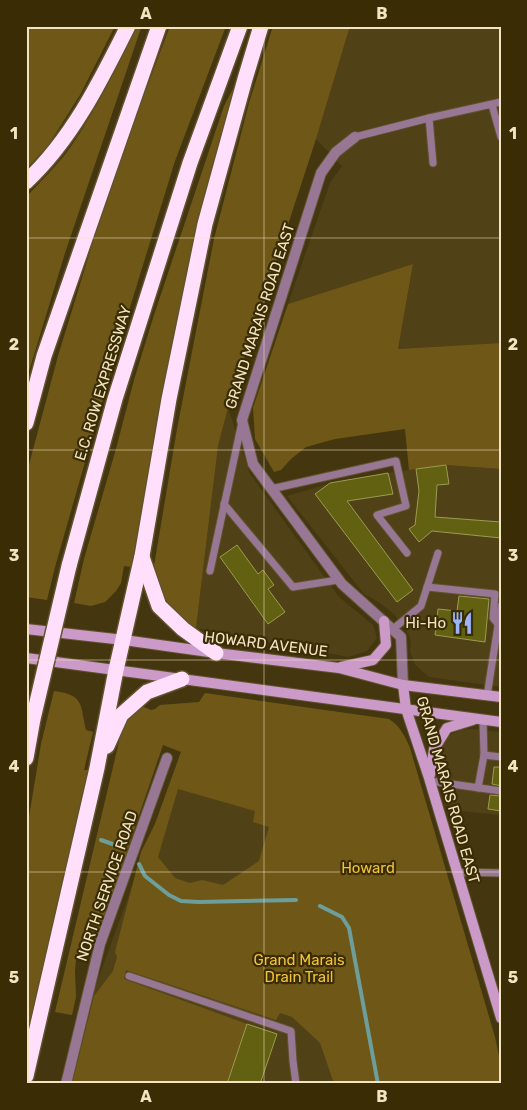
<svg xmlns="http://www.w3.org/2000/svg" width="527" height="1110" font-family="Rubik,sans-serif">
<rect width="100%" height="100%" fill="#443710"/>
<g fill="#514117">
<polygon points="350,26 501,26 501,343 398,349 413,264 288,304 330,183 342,166 316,139"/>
<polygon points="228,408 250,474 339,597 373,625 377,638 367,651 348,657 196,628 218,446"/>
<polygon points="446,465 501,469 501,687 429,677 422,671 415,664 410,652 411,642 408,633 394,614 377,601 364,594 287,496 331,483 388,473"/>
<polygon points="471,729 501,732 501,815 450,810 436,760 439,747 447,736 461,730"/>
<polygon points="181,752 311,809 238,998 292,1017 320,1043 334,1084 72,1084 96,985"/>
</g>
<g fill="#6f5817" fill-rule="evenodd">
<polygon points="26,26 115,26 80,95 47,147 26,169"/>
<polygon points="170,26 226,26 175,161 119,343 55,567 47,600 26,597 26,476 58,356 112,180"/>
<polygon points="273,26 350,26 316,139 228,408 218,446 196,628 175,612 162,595 154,566 177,429 214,239 249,103"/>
<path d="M 136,27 L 141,28 L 65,253 L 26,381 L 26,197 C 42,180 59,164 72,145 C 97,108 117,67 136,27 Z"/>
<polygon points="235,85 197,230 161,399 137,544 132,567 124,566 121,583 116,591 105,602 91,606 74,603 84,559 116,449 134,380 154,315 224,106"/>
<polygon points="413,264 398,349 501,343 501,469 446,465 409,470 405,429 335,439 306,447 291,459 281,470 274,472 255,439 253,408 288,304"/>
<path d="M 54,691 C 85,695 80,705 86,730 L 93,732 L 84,770 L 88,770 L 26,1041 L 26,835 L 41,744 Z"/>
<path d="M 205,693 L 389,719 C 400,726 405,736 410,748 L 495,1037 L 501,1066 L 501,1084 L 334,1084 L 320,1043 L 292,1017 L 280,1013 L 276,1020 L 126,970 L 124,979 L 247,1024 L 227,1084 L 175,1084 L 170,1082 L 169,1084 L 72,1084 L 94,996 L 113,971 L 117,957 L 115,952 L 141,852 L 155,824 L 181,752 L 163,745 L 133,833 L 123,865 L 93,946 L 84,944 L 76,960 L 75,971 L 76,997 L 72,1015 L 55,1012 L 122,729 L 129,717 L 139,705 L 151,710 L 155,709 L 160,705 L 199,702 ZM 178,789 L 255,811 L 253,822 L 269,827 L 259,861 L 223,885 L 202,880 L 190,883 L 175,878 L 158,857 Z"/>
</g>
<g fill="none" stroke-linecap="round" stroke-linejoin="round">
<g stroke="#6d9e9c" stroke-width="4">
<polyline points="101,840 124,848"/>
<polyline points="139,864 145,876 169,895 181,901 199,902 296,900"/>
<polyline points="320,906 342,917 349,928 378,1084"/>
</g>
</g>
<g fill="#626112" stroke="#9b9b52">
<polygon points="446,465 449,484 437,485 435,517 501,522 501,538 432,531 419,542 409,529 415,525 419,491 416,469"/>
<polygon points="388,473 393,494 347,501 413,590 397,602 315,494 330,483"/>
<polygon points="237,545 258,574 263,570 274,585 268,589 285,612 268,624 220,557"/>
<polygon points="459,596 489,599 485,642 435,635 438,609 457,611"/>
<polygon points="494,767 501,767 501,786 492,784"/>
<polygon points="490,795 501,796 501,811 488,809"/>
<polygon points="247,1024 277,1034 260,1084 227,1084"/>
</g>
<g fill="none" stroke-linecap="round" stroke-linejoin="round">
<defs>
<g id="lane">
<polyline points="492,105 501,137"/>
<polyline points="429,118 433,163"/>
<polyline points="355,137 429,118 501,102"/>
<polyline points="271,489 396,461 406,506 377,515 407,553"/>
<polyline points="224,504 293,587 338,580"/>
<polyline points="210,571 242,422"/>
<polyline points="427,587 495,594 493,618 498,624 501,624"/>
<polyline points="393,629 421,606 438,553"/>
<polyline points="487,696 501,606"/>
<polyline points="484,755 501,757"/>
<polyline points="430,781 501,791"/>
<polyline points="478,788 484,755 483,720"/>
<polyline points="457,872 501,873"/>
<polyline points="129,976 291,1031 293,1061 296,1084"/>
</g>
<g id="street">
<polyline points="355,137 336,152 321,173 242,420 253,464 342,584 401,637 403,685"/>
<polyline points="66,1084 100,944 167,758"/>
</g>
<g id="secondary">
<polyline points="26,629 124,640 216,653 339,668 403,685 501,697"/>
<polyline points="26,658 501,722"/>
<polyline points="341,667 373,660 386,645 384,621"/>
<polyline points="403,685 406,709 429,778 501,1018"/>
<polyline points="430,775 434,749 447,728 473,720"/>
</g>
<g id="highway">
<path d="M 26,182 C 72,139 100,82 128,26"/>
<polyline points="26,423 44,356 159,26"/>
<polyline points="142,557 159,606 183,629 216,653"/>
<polyline points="69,566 115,399 190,163 240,26"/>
<polyline points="107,746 121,715 147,692 182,679"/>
<polyline points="26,758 33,719"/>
<polyline points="26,1076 97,768 116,670 142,556 169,399 205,224 245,79 261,26"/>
</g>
</defs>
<use href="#lane" stroke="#60532d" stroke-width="9"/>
<use href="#street" stroke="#60532d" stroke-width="12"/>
<use href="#secondary" stroke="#60532d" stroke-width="12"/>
<use href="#highway" stroke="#60532d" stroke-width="18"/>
<use href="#lane" stroke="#977794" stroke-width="7"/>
<use href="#street" stroke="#977794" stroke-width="10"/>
<use href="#secondary" stroke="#cc9ac8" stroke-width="10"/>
<use href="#highway" stroke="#ffdffc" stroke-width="15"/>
<defs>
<polyline id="highway-bridge" points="33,719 69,566"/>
</defs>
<use href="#highway-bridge" stroke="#60532d" stroke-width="18" stroke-linecap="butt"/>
<use href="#highway-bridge" stroke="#ffdffc" stroke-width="15"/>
</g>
<path fill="none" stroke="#f3e5c3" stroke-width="1" stroke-opacity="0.55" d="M 264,26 L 264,1084M 26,238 L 501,238M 26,450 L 501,450M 26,660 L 501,660M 26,872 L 501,872"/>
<defs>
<symbol id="restaurant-bare" viewBox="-9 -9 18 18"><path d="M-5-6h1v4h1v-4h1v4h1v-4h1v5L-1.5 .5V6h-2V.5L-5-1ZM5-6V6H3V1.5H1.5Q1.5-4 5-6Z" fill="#9bb5fd" stroke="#3a2c04" stroke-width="2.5" paint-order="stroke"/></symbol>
</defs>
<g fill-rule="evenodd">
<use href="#restaurant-bare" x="446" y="607" width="32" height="32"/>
</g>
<g text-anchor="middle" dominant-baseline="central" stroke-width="4.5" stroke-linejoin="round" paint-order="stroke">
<g font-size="15" fill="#f3e5c3" stroke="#3a2c04">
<text transform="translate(260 316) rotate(-72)">GRAND MARAIS ROAD EAST</text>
<text transform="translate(103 383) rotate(-73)">E.C. ROW EXPRESSWAY</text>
<text transform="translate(266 644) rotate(7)">HOWARD AVENUE</text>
<text transform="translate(448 790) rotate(74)">GRAND MARAIS ROAD EAST</text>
<text transform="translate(107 886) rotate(-71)">NORTH SERVICE ROAD</text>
</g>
<g font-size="15" fill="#f3e5c3" stroke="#3a2c04" text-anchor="end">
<text x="446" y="623">Hi-Ho</text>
</g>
<g font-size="15" fill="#f2c336" stroke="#3a2c04">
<text x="368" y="868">Howard</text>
<text x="299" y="960">Grand Marais<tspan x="299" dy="17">Drain Trail</tspan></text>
</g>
</g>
<rect width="527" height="1110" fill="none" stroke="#3a2c04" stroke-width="55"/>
<rect x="28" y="28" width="472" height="1054" fill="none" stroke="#f3e5c3" stroke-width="2"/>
<g font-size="16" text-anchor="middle" font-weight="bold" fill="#f3e5c3">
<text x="146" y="19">A</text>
<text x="382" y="19">B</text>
<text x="14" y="139">1</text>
<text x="513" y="139">1</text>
<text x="14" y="350">2</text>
<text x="513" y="350">2</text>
<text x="14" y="561">3</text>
<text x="513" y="561">3</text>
<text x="14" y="772">4</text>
<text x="513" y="772">4</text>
<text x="14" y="983">5</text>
<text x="513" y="983">5</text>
<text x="146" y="1102">A</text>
<text x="382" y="1102">B</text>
</g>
</svg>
